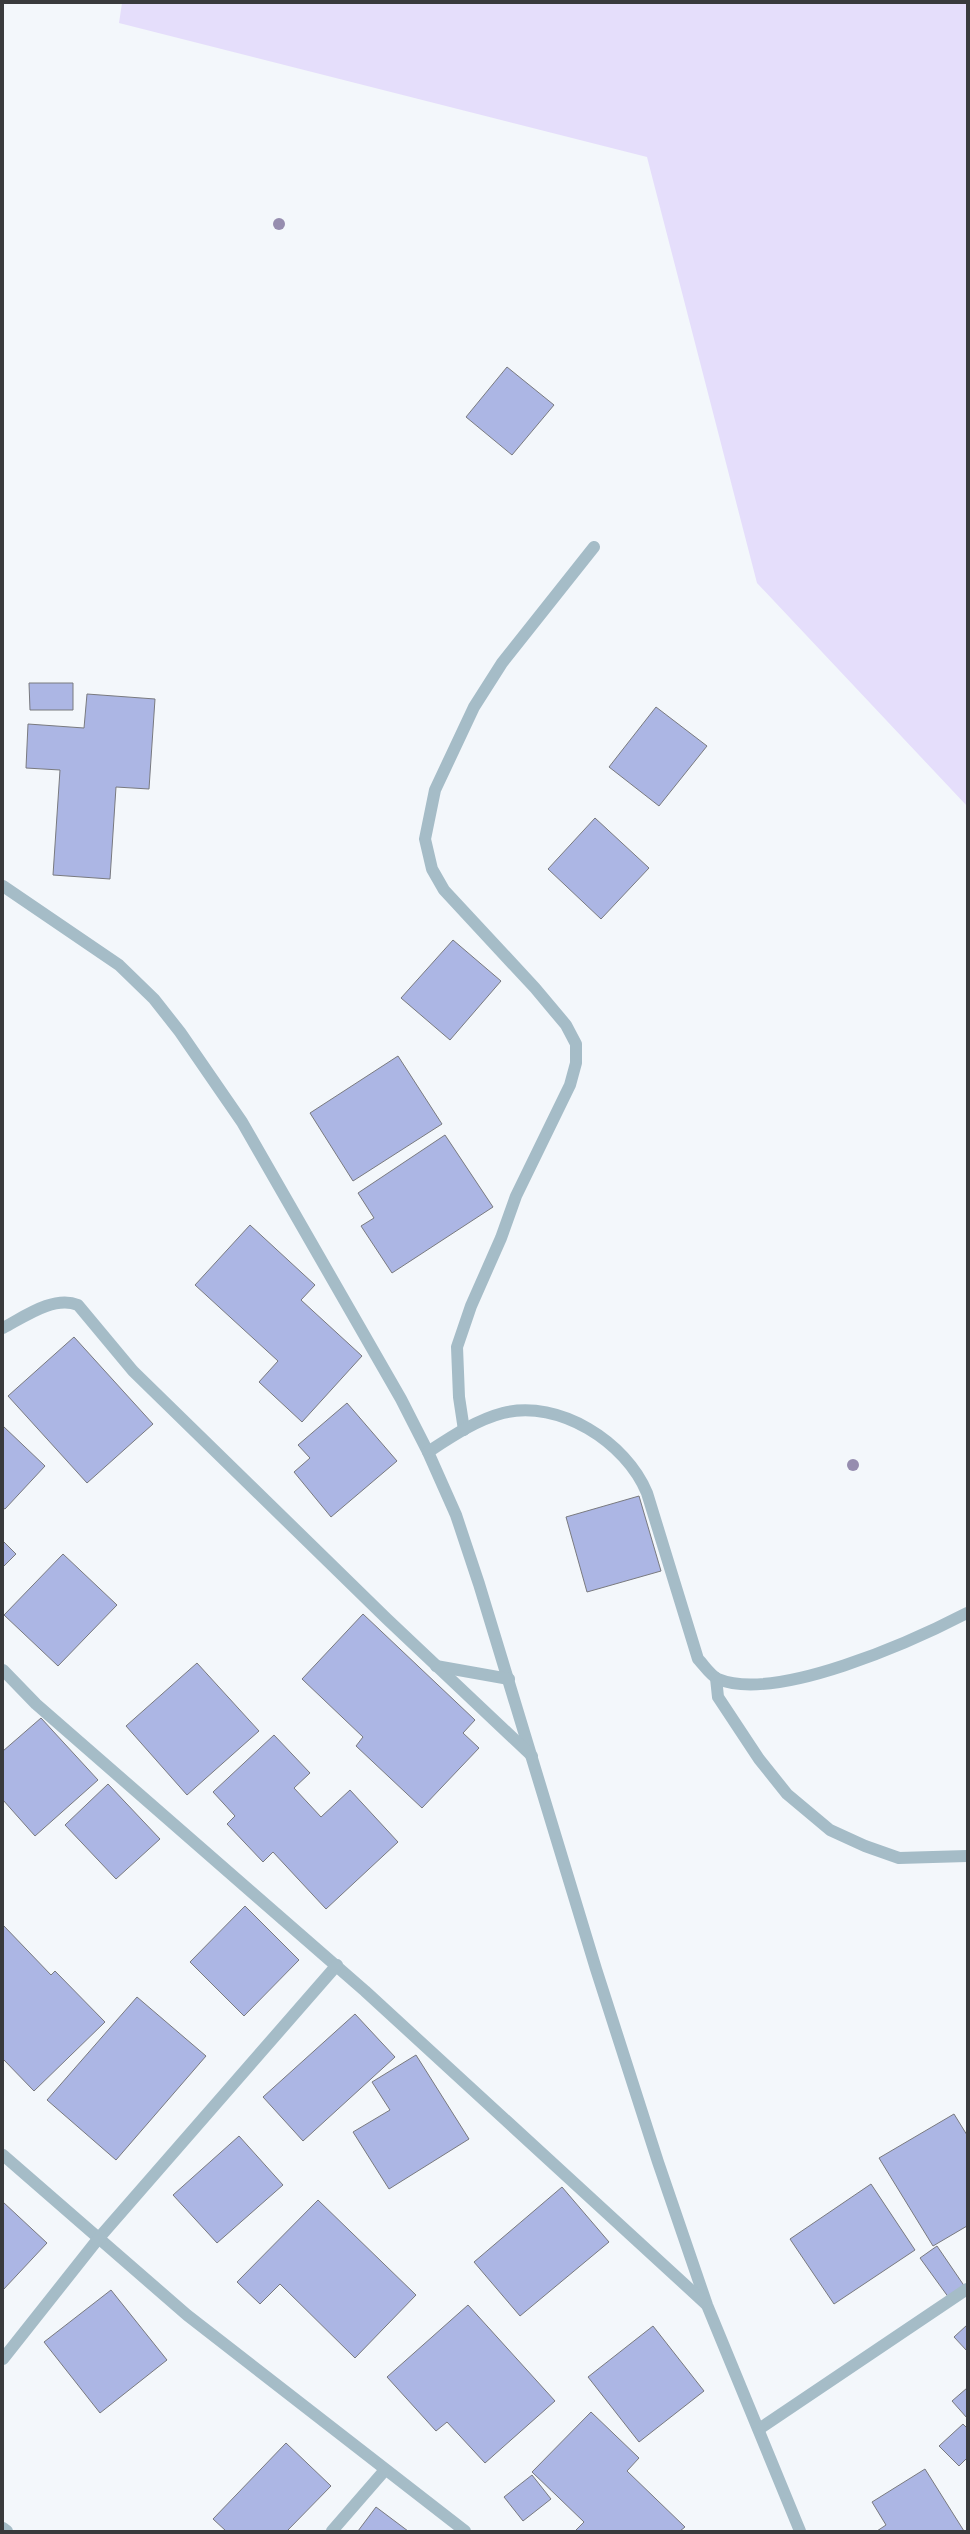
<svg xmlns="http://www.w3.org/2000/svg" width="970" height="2534" font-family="'Open Sans',sans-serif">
<rect width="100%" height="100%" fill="#f3f7fb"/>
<polygon fill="#e5defb" points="122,3 967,3 967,806 757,583 647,157 119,23"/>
<g fill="#acb6e4" stroke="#797a7f">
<polygon points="507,367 554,405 512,455 466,417"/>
<polygon points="29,683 73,683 73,710 30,710"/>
<polygon points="87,694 155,699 149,789 116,787 110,879 53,875 60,770 26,768 28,724 84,728"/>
<polygon points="656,707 707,746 659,806 609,767"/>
<polygon points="595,818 649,868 601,919 548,869"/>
<polygon points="453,940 501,981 450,1040 401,998"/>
<polygon points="398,1056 442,1124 353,1181 310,1113"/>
<polygon points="445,1135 493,1207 392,1273 361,1226 374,1218 358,1193"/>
<polygon points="250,1225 315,1285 301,1300 362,1356 302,1422 259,1382 278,1361 195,1285"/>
<polygon points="74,1337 153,1424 87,1483 8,1396"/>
<polygon points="347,1403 397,1461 331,1517 294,1472 310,1458 298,1445"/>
<polygon points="3,1426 45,1466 5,1509 3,1508"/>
<polygon points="639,1496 661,1571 587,1592 566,1517"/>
<polygon points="3,1541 16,1554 3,1567"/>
<polygon points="63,1554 117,1605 58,1666 4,1615"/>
<polygon points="363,1614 475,1720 463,1733 479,1748 422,1808 356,1746 363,1737 302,1679"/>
<polygon points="197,1663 259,1731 187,1795 126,1726"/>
<polygon points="41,1718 98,1780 35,1836 3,1800 3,1751"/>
<polygon points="274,1735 310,1773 294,1788 321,1817 350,1790 398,1842 326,1909 273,1852 263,1862 227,1824 235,1816 213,1792"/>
<polygon points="108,1784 160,1839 116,1879 65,1825"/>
<polygon points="245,1906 299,1960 244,2016 190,1962"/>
<polygon points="3,1925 51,1975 55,1971 105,2022 34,2091 3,2059"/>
<polygon points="137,1997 206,2056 116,2160 47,2100"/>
<polygon points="355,2014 395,2057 303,2141 263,2097"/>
<polygon points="416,2055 469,2139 389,2189 353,2132 390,2110 372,2082"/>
<polygon points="954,2114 967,2135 967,2226 933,2246 879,2158"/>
<polygon points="239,2136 283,2185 217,2243 173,2195"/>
<polygon points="871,2184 915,2250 834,2304 790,2239"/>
<polygon points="562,2187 609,2242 520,2316 474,2262"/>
<polygon points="318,2200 416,2295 355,2358 280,2284 260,2304 237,2282"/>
<polygon points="3,2202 47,2243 3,2290"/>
<polygon points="937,2246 965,2287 949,2298 920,2258"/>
<polygon points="111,2290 167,2360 100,2413 44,2342"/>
<polygon points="468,2305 555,2401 485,2463 447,2422 436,2431 387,2377"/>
<polygon points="967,2325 967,2351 954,2337"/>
<polygon points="653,2326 704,2391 639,2442 588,2377"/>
<polygon points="967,2388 967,2418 952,2401"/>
<polygon points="591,2412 639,2458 627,2471 685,2527 680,2531 575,2531 584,2522 532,2472"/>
<polygon points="963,2424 967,2428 967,2458 959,2466 939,2446"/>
<polygon points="286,2443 331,2486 287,2531 226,2531 213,2519"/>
<polygon points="925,2469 964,2531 877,2531 886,2525 872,2502"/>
<polygon points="532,2475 551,2499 523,2521 504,2497"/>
<polygon points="376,2507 408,2531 358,2531"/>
</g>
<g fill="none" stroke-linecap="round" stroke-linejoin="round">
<g stroke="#a5bcc7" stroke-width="12">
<polyline points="3,886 119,965 154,999 180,1032 242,1122 401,1399 428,1452 456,1515 479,1584 596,1969 658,2162 707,2305 800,2531"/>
<path d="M 3,1328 C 24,1317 54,1295 78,1305 L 133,1371 L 387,1619 L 532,1756"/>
<polyline points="464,1430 459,1397 457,1347 471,1306 501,1238 516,1196 570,1085 576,1063 576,1044 566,1025 535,988 444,890 432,869 425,839 435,790 474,707 502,663 594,547"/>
<path d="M 428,1452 C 451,1437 476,1420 503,1413 C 559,1399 626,1442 647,1493 L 698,1659 C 704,1665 710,1675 718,1679 C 776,1703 913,1641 967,1613"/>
<polyline points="436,1666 509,1679"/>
<polyline points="3,1670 36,1704 365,1991 706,2304"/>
<polyline points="716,1678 718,1697 759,1759 787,1794 830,1830 865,1846 899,1858 967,1856"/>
<polyline points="3,2155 187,2315 465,2531"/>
<polyline points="3,2359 98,2239 337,1965"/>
<polyline points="759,2429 967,2289"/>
<polyline points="3,2528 7,2531"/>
<polyline points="332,2531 385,2470"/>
</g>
</g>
<g fill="#968daf">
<circle cx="279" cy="224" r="6"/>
<circle cx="853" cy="1465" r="6"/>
</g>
<rect width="970" height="2534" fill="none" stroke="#393a3c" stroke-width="8"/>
</svg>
